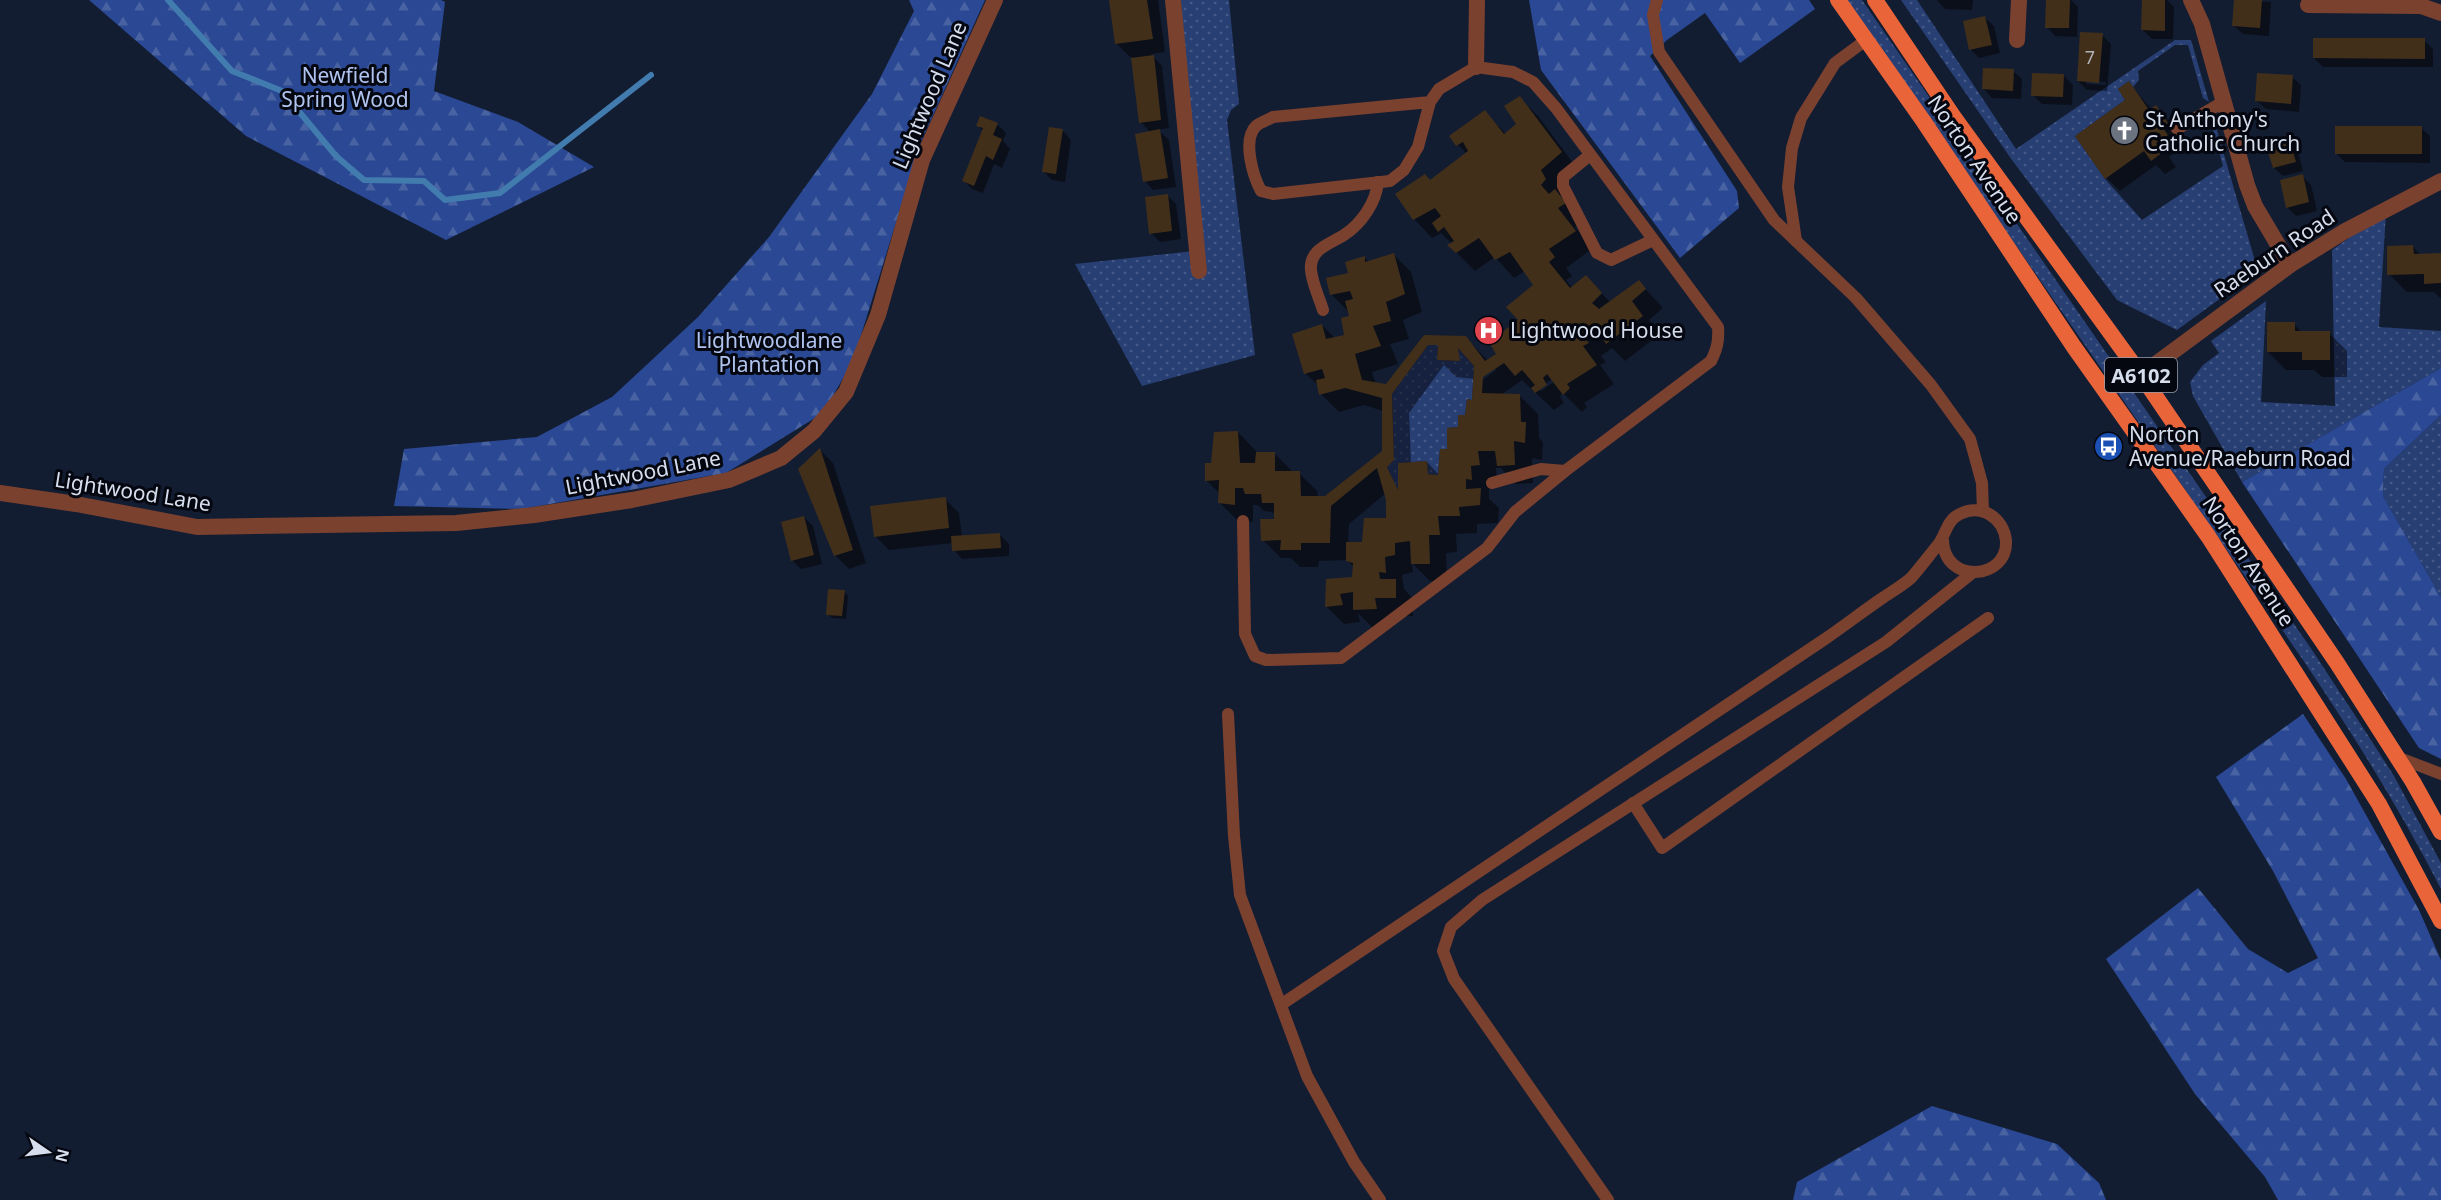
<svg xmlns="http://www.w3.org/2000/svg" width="2441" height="1200" font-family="'Noto Sans',sans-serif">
<defs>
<pattern id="grass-dots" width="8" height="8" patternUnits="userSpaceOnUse" patternTransform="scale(1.5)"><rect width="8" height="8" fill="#283f74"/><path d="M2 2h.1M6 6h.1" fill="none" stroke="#465a88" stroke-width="1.8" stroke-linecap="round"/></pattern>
<pattern id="forest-firs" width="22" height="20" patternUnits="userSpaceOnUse" patternTransform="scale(1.5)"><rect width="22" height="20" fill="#2a4893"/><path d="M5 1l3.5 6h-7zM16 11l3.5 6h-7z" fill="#4862a2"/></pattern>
</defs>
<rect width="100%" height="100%" fill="#131d32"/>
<g fill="url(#grass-dots)">
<polygon points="1181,0 1229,0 1239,104 1231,110 1227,120 1255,355 1142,386 1075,264 1194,251"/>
<path d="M 1846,0 L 1862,0 L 2312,650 L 2360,723 L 2394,776 L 2441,863 L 2441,889 C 2400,809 2353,734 2303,660 Z"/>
<polygon points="1901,0 1917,0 2016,149 2175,40 2191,40 2209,102 2203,98 2188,45 2175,45 2138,71 2139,80 2133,87 2129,81 2118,89 2125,100 2075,136 2105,179 2142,220 2223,166 2210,119 2213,117 2258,271 2177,330 2117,300 2012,160"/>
<polygon points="2386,212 2379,327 2441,331 2441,368 2242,482 2193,396 2190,382 2203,365 2219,353 2211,341 2266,301 2261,402 2335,406 2332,250"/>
<polygon points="1428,345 1438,345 1437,360 1459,361 1458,348 1474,366 1472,400 1467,399 1465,415 1458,415 1458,427 1447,428 1447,449 1440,449 1438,475 1428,474 1427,461 1399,463 1398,490 1387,467 1394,460 1392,394"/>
<polygon points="2441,415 2441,597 2383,496 2384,469"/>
</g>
<g fill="url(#forest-firs)">
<polygon points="89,0 441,0 445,2 434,91 518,122 594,167 446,240 246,136"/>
<polygon points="909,0 985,0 921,142 853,361 823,413 726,473 522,509 394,506 404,449 537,437 612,397 698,317 769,237 872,94 914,11"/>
<polygon points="1529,0 1809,0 1815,9 1740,63 1705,13 1667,40 1650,56 1737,191 1739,208 1680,258 1541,70"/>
<polygon points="2441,368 2441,415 2384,469 2383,496 2441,597 2441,759 2419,748 2242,482"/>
<polygon points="2303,714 2346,779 2419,910 2441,960 2441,1200 2278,1200 2265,1177 2195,1094 2106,959 2198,888 2248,949 2288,973 2318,958 2273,871 2216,777"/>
<polygon points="1932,1106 2057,1144 2099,1183 2106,1200 1793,1200 1797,1182"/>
</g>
<g fill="#0007" fill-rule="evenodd">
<polygon points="1110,0 1158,0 1165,52 1151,54 1162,66 1169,128 1158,130 1169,140 1176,187 1153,190 1145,181 1151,133 1141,122 1133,57 1130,57 1117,44"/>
<polygon points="1937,0 1973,0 1972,10 1945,9"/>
<polygon points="2048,0 2071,0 2078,7 2077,37 2055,36 2047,27"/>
<polygon points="2143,0 2167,0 2174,7 2173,39 2152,39 2143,30"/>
<polygon points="2236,0 2271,2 2269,36 2243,34 2234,26"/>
<polygon points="1985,18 1994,26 2000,53 1979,58 1970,49"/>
<path d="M 2102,35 L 2111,44 L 2107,91 L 2087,90 L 2078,81 ZM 2086,81 L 2106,82 L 2106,85 L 2086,84 Z"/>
<polygon points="2424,40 2433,49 2433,67 2323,67 2314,58"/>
<polygon points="2013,71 2022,79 2021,99 1992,98 1984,89"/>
<polygon points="2064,76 2073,85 2072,105 2042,104 2033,95"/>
<polygon points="2292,77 2301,85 2299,112 2266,109 2257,101"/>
<polygon points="2129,83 2152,110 2156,107 2169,121 2180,137 2175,141 2180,149 2169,157 2176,167 2165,174 2156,165 2120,191 2107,178 2127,100"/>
<path d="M 1520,98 L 1538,116 L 1579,171 L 1558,189 L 1583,221 L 1575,227 L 1592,249 L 1566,268 L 1572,276 L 1566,280 L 1572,288 L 1586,277 L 1611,303 L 1639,282 L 1663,308 L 1649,320 L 1660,334 L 1625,361 L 1612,348 L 1601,356 L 1606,362 L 1600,365 L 1614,384 L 1584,403 L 1587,407 L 1582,412 L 1563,393 L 1560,396 L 1564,403 L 1554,410 L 1522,380 L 1501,395 L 1520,396 L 1538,414 L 1539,438 L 1543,442 L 1542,460 L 1532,458 L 1533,483 L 1516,484 L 1501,468 L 1496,468 L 1497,482 L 1489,483 L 1489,499 L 1499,508 L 1498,523 L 1477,524 L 1477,533 L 1456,534 L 1457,552 L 1446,553 L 1447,582 L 1430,581 L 1412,563 L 1413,572 L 1402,575 L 1404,589 L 1413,599 L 1413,616 L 1393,615 L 1394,627 L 1372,627 L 1358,613 L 1360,622 L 1344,624 L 1326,606 L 1354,579 L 1354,567 L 1347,560 L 1319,561 L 1318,567 L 1300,567 L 1291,558 L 1281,558 L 1263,540 L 1275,521 L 1275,515 L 1272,512 L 1264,511 L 1258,505 L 1253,505 L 1253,522 L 1237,520 L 1219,502 L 1220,494 L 1206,480 L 1212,464 L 1238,432 L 1256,451 L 1256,454 L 1274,453 L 1292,471 L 1299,473 L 1317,491 L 1318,497 L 1325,497 L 1384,452 L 1383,411 L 1364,405 L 1339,412 L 1321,394 L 1319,386 L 1305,373 L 1322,325 L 1335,338 L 1345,336 L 1351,317 L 1350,313 L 1331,294 L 1365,258 L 1369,262 L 1393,254 L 1411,272 L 1422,312 L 1403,320 L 1409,339 L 1390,344 L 1398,364 L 1372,372 L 1376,384 L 1387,386 L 1425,337 L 1466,338 L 1488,361 L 1498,355 L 1520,320 L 1535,286 L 1525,271 L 1514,278 L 1495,257 L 1475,271 L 1449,245 L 1452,244 L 1441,233 L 1432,238 L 1414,219 L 1431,181 L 1467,154 L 1458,145 L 1484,112 L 1506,134 L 1518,124 ZM 1444,365 L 1456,377 L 1475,379 L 1473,401 L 1448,450 L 1439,475 L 1427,462 L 1411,464 L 1409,413 ZM 1494,368 L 1496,370 L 1480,382 L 1478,379 ZM 1552,379 L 1554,382 L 1541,391 L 1538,389 ZM 1386,493 L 1387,519 L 1364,543 L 1348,543 L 1349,524 Z"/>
<polygon points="997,124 1006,133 1003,141 1010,149 1002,168 994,164 983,193 972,189 963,180 983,131 978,125"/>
<polygon points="2421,128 2430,136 2430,163 2345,162 2336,153"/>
<polygon points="1063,131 1071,140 1065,182 1052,180 1043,171"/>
<polygon points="2287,137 2296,145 2303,171 2283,176 2274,168"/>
<polygon points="2302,176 2311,185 2317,211 2296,216 2287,207"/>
<polygon points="1167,195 1176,204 1181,239 1160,242 1151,233"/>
<polygon points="2413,247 2421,255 2441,255 2441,299 2434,292 2407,292 2389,274"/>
<polygon points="2294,324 2303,333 2329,333 2347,351 2347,377 2322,377 2314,370 2286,370 2268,352"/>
<polygon points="820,450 833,463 866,563 849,569 836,556 800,469"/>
<polygon points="945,499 959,513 962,537 1000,535 1009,544 1009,556 962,559 954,550 953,543 889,550 875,536"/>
<polygon points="804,517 813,526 822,564 801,569 792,560"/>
<polygon points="844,592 848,596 846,619 832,618 828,614"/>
</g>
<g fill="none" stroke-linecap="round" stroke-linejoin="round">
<polyline stroke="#427bae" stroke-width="6" points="168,0 232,71 282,91 336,156 364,180 424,181 445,200 500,193 651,75"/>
</g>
<g fill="#422f1a" fill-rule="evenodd">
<polygon points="1109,0 1147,0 1153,39 1115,44"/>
<polygon points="2046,0 2070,0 2069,28 2045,28"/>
<polygon points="2142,0 2165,0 2165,31 2141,30"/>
<polygon points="2234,0 2262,0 2260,28 2232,26"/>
<polygon points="1985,16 1992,45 1969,50 1963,21"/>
<polygon points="2080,32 2103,33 2099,83 2077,81"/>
<polygon points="2313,38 2425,38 2425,59 2313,58"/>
<polygon points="1154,55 1161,120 1139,123 1131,58"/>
<polygon points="1983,68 2014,69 2013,91 1982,89"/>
<polygon points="2032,73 2064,74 2063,97 2031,96"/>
<polygon points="2257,73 2293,75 2291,104 2255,101"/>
<polygon points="2129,81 2149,110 2156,105 2168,123 2162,127 2168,135 2156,143 2163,152 2151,161 2144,151 2105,179 2075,136 2125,100 2118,89"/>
<path d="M 1520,96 L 1562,152 L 1541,170 L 1546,179 L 1541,185 L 1549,194 L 1555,189 L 1566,203 L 1558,208 L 1576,231 L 1549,249 L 1555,257 L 1549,262 L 1570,288 L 1586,275 L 1602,293 L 1592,303 L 1599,309 L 1639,280 L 1646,289 L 1632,301 L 1643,316 L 1606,344 L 1596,328 L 1584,337 L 1589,343 L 1583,346 L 1597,365 L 1567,384 L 1570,388 L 1563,395 L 1547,374 L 1543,378 L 1547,385 L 1535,393 L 1531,388 L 1535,385 L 1522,370 L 1515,376 L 1504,363 L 1483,377 L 1482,393 L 1520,394 L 1521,422 L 1526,422 L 1525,443 L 1514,441 L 1515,465 L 1497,466 L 1495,451 L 1478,451 L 1480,465 L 1471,466 L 1472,480 L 1466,479 L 1466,489 L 1481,488 L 1480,505 L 1459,507 L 1460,516 L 1438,516 L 1440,535 L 1429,535 L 1430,564 L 1411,564 L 1410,541 L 1395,543 L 1395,555 L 1385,557 L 1386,573 L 1379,572 L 1380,579 L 1396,579 L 1396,598 L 1375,598 L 1377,609 L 1353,610 L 1353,592 L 1340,594 L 1343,605 L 1325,607 L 1326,579 L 1352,577 L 1353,563 L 1346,561 L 1346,542 L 1362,542 L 1364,518 L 1386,518 L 1386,500 L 1377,468 L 1331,506 L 1330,543 L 1301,543 L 1301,550 L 1280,550 L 1281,540 L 1261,541 L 1260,519 L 1274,519 L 1274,503 L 1262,503 L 1261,494 L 1245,494 L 1243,488 L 1235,488 L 1235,505 L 1218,503 L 1219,480 L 1205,481 L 1205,463 L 1211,463 L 1214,432 L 1238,431 L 1240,463 L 1255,463 L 1256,452 L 1275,452 L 1275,471 L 1300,471 L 1301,496 L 1325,496 L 1382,451 L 1382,398 L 1345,388 L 1319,395 L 1316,380 L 1325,378 L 1322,369 L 1304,374 L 1292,334 L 1322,324 L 1326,339 L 1344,335 L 1341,318 L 1349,316 L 1345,301 L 1353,299 L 1350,291 L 1330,295 L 1326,278 L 1348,273 L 1345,262 L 1365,256 L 1365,262 L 1394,253 L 1405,294 L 1386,302 L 1391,321 L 1373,326 L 1381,346 L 1355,354 L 1362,380 L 1386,384 L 1424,335 L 1466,336 L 1485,361 L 1496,354 L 1489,342 L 1518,320 L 1506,307 L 1533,285 L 1510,252 L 1495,260 L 1479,238 L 1456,253 L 1447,245 L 1454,241 L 1444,227 L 1438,232 L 1432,223 L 1441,216 L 1435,208 L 1413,220 L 1395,194 L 1425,174 L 1430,180 L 1468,151 L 1463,142 L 1456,146 L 1449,136 L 1485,110 L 1504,134 L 1516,124 L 1504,106 ZM 1428,345 L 1438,345 L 1437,360 L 1460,361 L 1458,348 L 1474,366 L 1472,400 L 1467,399 L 1465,415 L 1458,415 L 1458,427 L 1447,428 L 1447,449 L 1440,449 L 1438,475 L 1428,474 L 1427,461 L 1398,463 L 1398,490 L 1387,467 L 1394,460 L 1392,394 Z"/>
<polygon points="980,116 998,123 993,135 1002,139 993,160 986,156 974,186 962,181 983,128 976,126"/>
<rect x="2335" y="126" width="87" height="28"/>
<polygon points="1049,127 1063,129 1056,174 1042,172"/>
<polygon points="1160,129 1168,178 1143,182 1135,134"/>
<polygon points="2288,135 2296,162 2273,168 2265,142"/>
<polygon points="2303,174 2309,202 2286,208 2280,180"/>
<polygon points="1168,194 1172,231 1149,234 1145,197"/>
<polygon points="2413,245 2414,254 2441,253 2441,283 2424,284 2424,274 2387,275 2387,246"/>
<polygon points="2267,322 2295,322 2295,331 2330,331 2330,360 2302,360 2302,352 2267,352"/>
<polygon points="820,448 853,550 834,556 798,469"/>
<polygon points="946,497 949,528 874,537 870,506"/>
<polygon points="804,516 814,555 791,561 781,522"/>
<polygon points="1000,533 1001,548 952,551 951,536"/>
<polygon points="828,589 845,590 842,616 826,615"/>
</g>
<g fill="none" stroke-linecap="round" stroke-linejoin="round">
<g stroke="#7b412f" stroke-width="12">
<polyline points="1657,0 1653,15 1659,52 1774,220 1856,298 1931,385 1970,439 1982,483 1983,511"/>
<polyline points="2177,129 2223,102"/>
<polyline points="1590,155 1563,177 1563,186 1597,253 1611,260 1653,240"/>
<polyline points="1796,241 1788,187 1792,148 1801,118 1835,63 1866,40"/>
<path d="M 1323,310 C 1319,297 1312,283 1311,270 C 1309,249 1330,244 1344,235 C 1361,224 1376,203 1378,182"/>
<polyline points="1492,483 1541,469 1565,471"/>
<path d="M 1243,521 L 1245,634 L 1255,656 L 1266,660 L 1341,658 L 1487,548 L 1515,512 L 1565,471 L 1711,361 C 1717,349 1719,341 1718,327 L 1556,108 L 1533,82 L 1513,72 L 1476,67 L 1439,89 L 1430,102 L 1418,147 L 1404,170 L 1390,181 L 1273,194 L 1261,191 C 1253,176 1242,140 1256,126 C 1260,122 1268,120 1273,117 L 1430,102"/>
<polyline points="1228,714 1234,836 1240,895 1307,1076 1354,1162 1380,1200"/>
<polyline points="2397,757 2441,774"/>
<polyline points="1633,803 1662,848 1988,618"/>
<path d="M 1282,1004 L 1825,639 C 1844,626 1862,612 1881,599 C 1891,592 1902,586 1911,578 C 1920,568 1928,557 1937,546 C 1946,536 1946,520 1960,514 C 1981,503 2004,518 2006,541 C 2008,580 1944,585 1943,540"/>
<polyline points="1608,1200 1454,979 1443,951 1451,927 1482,900 1886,642 1972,573"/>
</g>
<g stroke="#7b412f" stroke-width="16">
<polyline points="1173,0 1199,271"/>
<polyline points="2191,0 2202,24 2247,185 2255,206 2290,265"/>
<polyline points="2308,5 2421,6 2441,13"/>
<polyline points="2017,40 2019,0"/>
<polyline points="1476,67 1477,0"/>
<polyline points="2141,375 2290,265 2345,231 2441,181"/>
<polyline points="0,493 76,504 197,527 456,523 534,515 632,500 729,480 781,458 814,431 846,392 878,315 922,160 995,0"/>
</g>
<g stroke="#ea643a" stroke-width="16">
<polyline points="1838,0 1924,122 2074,347 2208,536 2379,804 2441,921"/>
<polyline points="1875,0 1953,116 2141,375 2337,663 2413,782 2441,832"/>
</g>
</g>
<defs>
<symbol id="church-disc" viewBox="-11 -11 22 22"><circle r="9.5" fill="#6b7280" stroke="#040710"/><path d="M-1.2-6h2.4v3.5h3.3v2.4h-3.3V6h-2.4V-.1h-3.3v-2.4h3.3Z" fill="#fff"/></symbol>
<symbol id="hospital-disc" viewBox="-11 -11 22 22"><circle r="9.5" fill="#e0444e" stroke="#040710"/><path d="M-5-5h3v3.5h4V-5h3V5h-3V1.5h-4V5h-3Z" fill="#fff"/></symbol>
<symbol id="bus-disc" viewBox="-11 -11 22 22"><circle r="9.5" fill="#1a4fb4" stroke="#040710"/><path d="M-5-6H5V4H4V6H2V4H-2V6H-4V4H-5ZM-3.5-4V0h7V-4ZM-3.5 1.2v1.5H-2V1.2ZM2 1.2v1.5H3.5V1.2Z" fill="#fff"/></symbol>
</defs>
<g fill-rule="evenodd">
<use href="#church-disc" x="2108" y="114" width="33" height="33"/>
<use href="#hospital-disc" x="1472" y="314" width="33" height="33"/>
<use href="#bus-disc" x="2092" y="430" width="33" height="33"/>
</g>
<g text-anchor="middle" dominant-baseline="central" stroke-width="6" stroke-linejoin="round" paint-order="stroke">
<g font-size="18" fill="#b1b2b8">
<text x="2090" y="57">7</text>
</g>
<rect fill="#040710" stroke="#979daa" stroke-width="1.5" x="2105" y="358" width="72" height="34" rx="4.5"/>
<g font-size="20" font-weight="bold" fill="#d6ddec">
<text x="2141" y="375">A6102</text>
</g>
<g font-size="21" fill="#b0c4ef" stroke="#040710">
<text x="345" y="75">Newfield<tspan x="345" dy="24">Spring Wood</tspan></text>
<text x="769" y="340">Lightwoodlane<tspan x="769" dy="24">Plantation</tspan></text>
</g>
<g font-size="21" fill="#d6ddec" stroke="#040710">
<text transform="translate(929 95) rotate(-67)">Lightwood Lane</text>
<text transform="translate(1975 159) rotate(56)">Norton Avenue</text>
<text transform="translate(2274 253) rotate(-34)">Raeburn Road</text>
<text transform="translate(643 472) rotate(-11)">Lightwood Lane</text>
<text transform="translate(133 491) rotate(9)">Lightwood Lane</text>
<text transform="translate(2249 561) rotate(57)">Norton Avenue</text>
</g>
<g font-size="21" fill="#d6ddec" stroke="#040710" text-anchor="start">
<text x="2145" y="119">St Anthony's<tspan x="2145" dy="24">Catholic Church</tspan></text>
<text x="1510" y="330">Lightwood House</text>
<text x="2129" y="434">Norton<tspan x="2129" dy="24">Avenue/Raeburn Road</tspan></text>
</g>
</g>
<g transform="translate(48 1152) rotate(104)" stroke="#040710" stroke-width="4.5" paint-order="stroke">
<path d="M0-4.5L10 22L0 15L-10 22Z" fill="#d6ddec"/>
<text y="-9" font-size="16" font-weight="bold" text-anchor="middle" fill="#d6ddec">N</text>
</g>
</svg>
